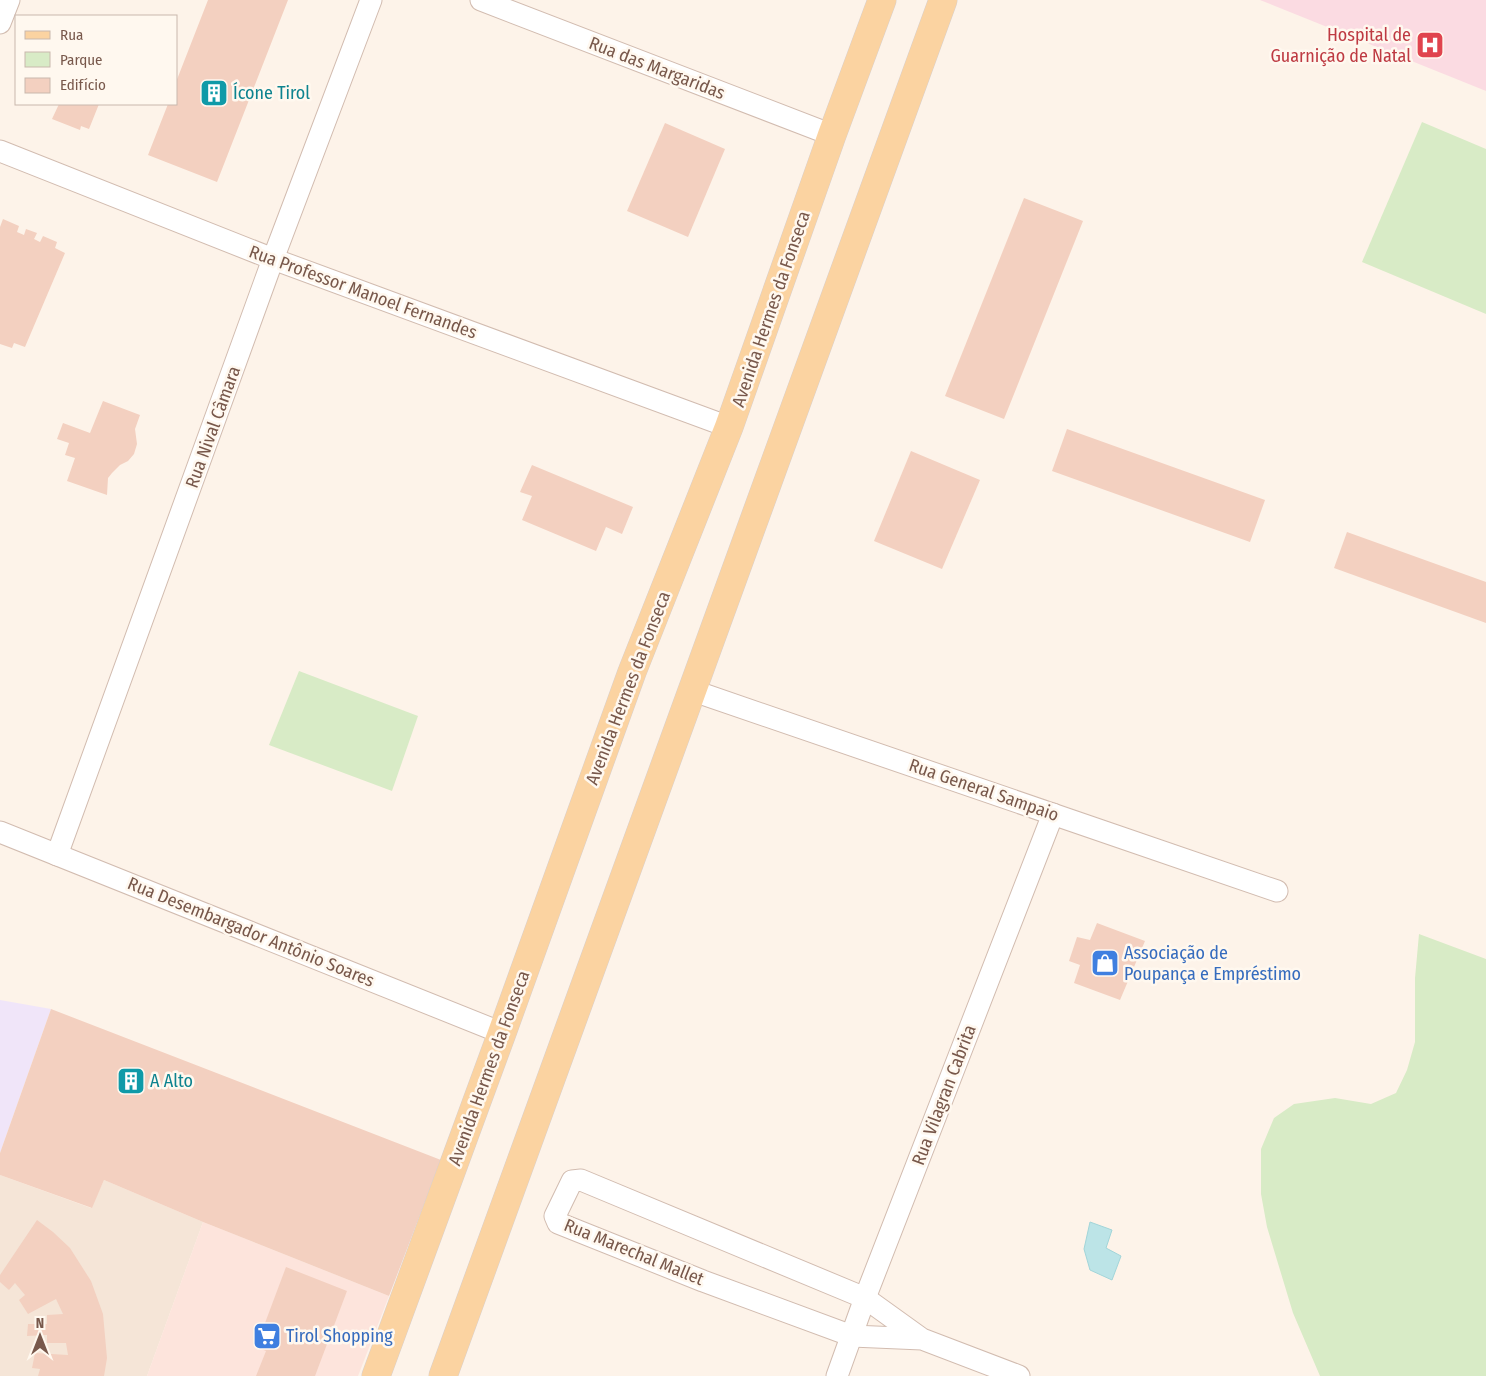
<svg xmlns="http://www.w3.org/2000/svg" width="1486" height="1376" font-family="'Fira Sans Condensed',sans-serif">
<rect width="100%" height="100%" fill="#fdf3e9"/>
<polygon fill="#f5e5d7" points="0,1175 91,1208 104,1180 203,1222 147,1376 0,1376"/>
<polygon fill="#fde4dc" points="203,1222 389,1296 358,1376 147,1376"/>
<polygon fill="#f0e5f9" points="0,1000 51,1009 0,1153"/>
<polygon fill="#fbdbe2" points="1260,0 1486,0 1486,91"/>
<g fill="#d8ebc6">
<polygon points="1422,122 1486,149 1486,314 1362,262"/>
<polygon points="299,671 418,716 392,791 269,745"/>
<polygon points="1419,934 1486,959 1486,1376 1320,1376 1293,1313 1267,1227 1261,1194 1261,1149 1274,1118 1294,1104 1335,1098 1371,1104 1396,1093 1407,1070 1415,1042 1415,978"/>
</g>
<polygon fill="#bce4e7" stroke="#a2d5d9" points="1090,1222 1112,1230 1106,1248 1121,1256 1112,1280 1090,1270 1084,1249"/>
<g fill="#f3d0c0">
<polygon points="208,0 288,0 217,182 148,155 168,104 176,104 176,82"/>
<polygon points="59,104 99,104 89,129 81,126 80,130 52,119"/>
<polygon points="665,123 725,149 688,237 627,211"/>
<polygon points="1024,198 1083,221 1004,419 945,396"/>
<polygon points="3,219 19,226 17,232 24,235 26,229 37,233 34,239 40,242 43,236 57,242 55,248 65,253 25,347 14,343 12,348 0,344 0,227"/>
<polygon points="103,401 140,415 135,429 137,444 134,454 128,461 120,465 112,473 108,478 107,495 67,481 75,458 65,455 69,443 57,439 63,423 90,433"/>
<polygon points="1067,429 1265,500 1250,542 1052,471"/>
<polygon points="911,451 980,480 942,569 874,541"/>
<polygon points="532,465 633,507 622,534 606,527 596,551 522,520 532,496 520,492"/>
<polygon points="1347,532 1486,582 1486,623 1334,568"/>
<polygon points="1097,923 1145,941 1120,1000 1074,983 1080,965 1069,961 1077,937 1090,940"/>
<polygon points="51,1009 441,1160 389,1296 203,1222 104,1180 92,1208 0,1175 0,1153"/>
<polygon points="37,1220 53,1232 70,1248 91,1281 103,1314 107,1358 104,1376 38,1376 40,1369 32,1368 35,1353 68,1355 66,1343 47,1343 47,1335 27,1336 28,1324 47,1324 47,1315 63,1314 56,1299 28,1314 19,1300 25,1295 15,1283 9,1290 0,1282 0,1275"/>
<polygon points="286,1267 347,1291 315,1376 256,1376 266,1351 256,1347"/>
</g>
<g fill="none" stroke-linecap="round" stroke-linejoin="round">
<defs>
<g id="street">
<polyline points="481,0 832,135"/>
<polyline points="0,23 9,0"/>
<polyline points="0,151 273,259 729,427"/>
<polyline points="691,690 1277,891"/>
<polyline points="0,832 502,1033"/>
<polyline points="57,855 273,259 371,0"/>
<polyline points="922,1339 852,1336 703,1281 558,1223 555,1216 572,1181 581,1180 865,1298 922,1339 1019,1376"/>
<polyline points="837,1376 865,1298 1053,814"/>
</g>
<g id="primary">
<polyline points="376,1376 502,1033 632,672 729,427 832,135 882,0"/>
<polyline points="443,1376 943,0"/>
</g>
</defs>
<use href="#street" stroke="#d2bcb0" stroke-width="23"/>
<use href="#primary" stroke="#d9d0cd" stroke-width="29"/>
<use href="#street" stroke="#fff" stroke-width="21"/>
<use href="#primary" stroke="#fbd3a1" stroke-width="28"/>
</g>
<defs>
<symbol id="hospital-square" viewBox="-11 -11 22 22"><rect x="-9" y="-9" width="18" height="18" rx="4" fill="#e0444e" stroke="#fff8ef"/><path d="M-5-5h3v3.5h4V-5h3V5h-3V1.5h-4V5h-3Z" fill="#fff"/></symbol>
<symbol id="building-square" viewBox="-11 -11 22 22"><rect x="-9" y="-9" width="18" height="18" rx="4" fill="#0f9aa8" stroke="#fff8ef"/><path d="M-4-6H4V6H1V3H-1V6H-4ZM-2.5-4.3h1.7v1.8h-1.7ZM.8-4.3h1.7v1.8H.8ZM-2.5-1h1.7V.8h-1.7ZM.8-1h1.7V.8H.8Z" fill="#fff"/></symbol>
<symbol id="shop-square" viewBox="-11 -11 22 22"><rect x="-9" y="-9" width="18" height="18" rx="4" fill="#3f7fe0" stroke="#fff8ef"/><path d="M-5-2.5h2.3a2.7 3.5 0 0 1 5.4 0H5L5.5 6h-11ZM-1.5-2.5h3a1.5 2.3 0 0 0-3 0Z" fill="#fff"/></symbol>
<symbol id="supermarket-square" viewBox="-11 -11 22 22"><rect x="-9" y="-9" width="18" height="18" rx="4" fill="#3f7fe0" stroke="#fff8ef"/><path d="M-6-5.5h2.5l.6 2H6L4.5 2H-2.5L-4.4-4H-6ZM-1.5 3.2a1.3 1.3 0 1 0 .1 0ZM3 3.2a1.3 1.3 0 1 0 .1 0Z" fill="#fff"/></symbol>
</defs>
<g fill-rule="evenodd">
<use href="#hospital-square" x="1414" y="29" width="32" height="32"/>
<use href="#building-square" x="198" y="77" width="32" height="32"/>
<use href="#shop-square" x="1089" y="947" width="32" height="32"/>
<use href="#building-square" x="115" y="1065" width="32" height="32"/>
<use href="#supermarket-square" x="251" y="1320" width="32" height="32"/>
</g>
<g text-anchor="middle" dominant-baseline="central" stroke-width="5" stroke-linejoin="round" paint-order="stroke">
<g font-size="18" fill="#be3a42" stroke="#fff8ef" text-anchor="end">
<text x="1411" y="35">Hospital de<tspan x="1411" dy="21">Guarnição de Natal</tspan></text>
</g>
<g font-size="18" fill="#78584b" stroke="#fff8ef">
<text transform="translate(657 68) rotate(21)">Rua das Margaridas</text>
<text transform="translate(363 292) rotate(20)">Rua Professor Manoel Fernandes</text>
<text transform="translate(771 309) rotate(-71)">Avenida Hermes da Fonseca</text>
<text transform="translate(213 427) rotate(-70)">Rua Nival Câmara</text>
<text transform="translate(628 688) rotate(-69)">Avenida Hermes da Fonseca</text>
<text transform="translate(984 790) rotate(19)">Rua General Sampaio</text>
<text transform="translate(251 932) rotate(22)">Rua Desembargador Antônio Soares</text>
<text transform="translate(489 1068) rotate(-70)">Avenida Hermes da Fonseca</text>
<text transform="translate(944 1095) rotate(-69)">Rua Vilagran Cabrita</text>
<text transform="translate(634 1252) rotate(22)">Rua Marechal Mallet</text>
</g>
<g font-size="18" fill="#0d838f" stroke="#fff8ef" text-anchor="start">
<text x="233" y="93">Ícone Tirol</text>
<text x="150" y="1081">A Alto</text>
</g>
<g font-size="18" fill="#366cbe" stroke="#fff8ef" text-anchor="start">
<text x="1124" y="953">Associação de<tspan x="1124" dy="21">Poupança e Empréstimo</tspan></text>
<text x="286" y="1336">Tirol Shopping</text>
</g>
</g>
<rect x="15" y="15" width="162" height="90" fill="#fff8ef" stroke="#c9b8ad"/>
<rect x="25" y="31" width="25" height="8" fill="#fbd3a1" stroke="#c9b8ad"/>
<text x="60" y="40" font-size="15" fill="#78584b">Rua</text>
<rect x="25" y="52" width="25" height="15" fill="#d8ebc6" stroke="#c9b8ad"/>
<text x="60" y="65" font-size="15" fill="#78584b">Parque</text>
<rect x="25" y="78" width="25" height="15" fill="#f3d0c0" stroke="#c9b8ad"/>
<text x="60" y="90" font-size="15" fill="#78584b">Edifício</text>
<g transform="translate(40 1336)" stroke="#fff8ef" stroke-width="4" paint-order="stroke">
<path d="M0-4L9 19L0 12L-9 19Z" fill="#78584b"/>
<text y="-8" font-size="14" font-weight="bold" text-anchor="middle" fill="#78584b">N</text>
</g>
</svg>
